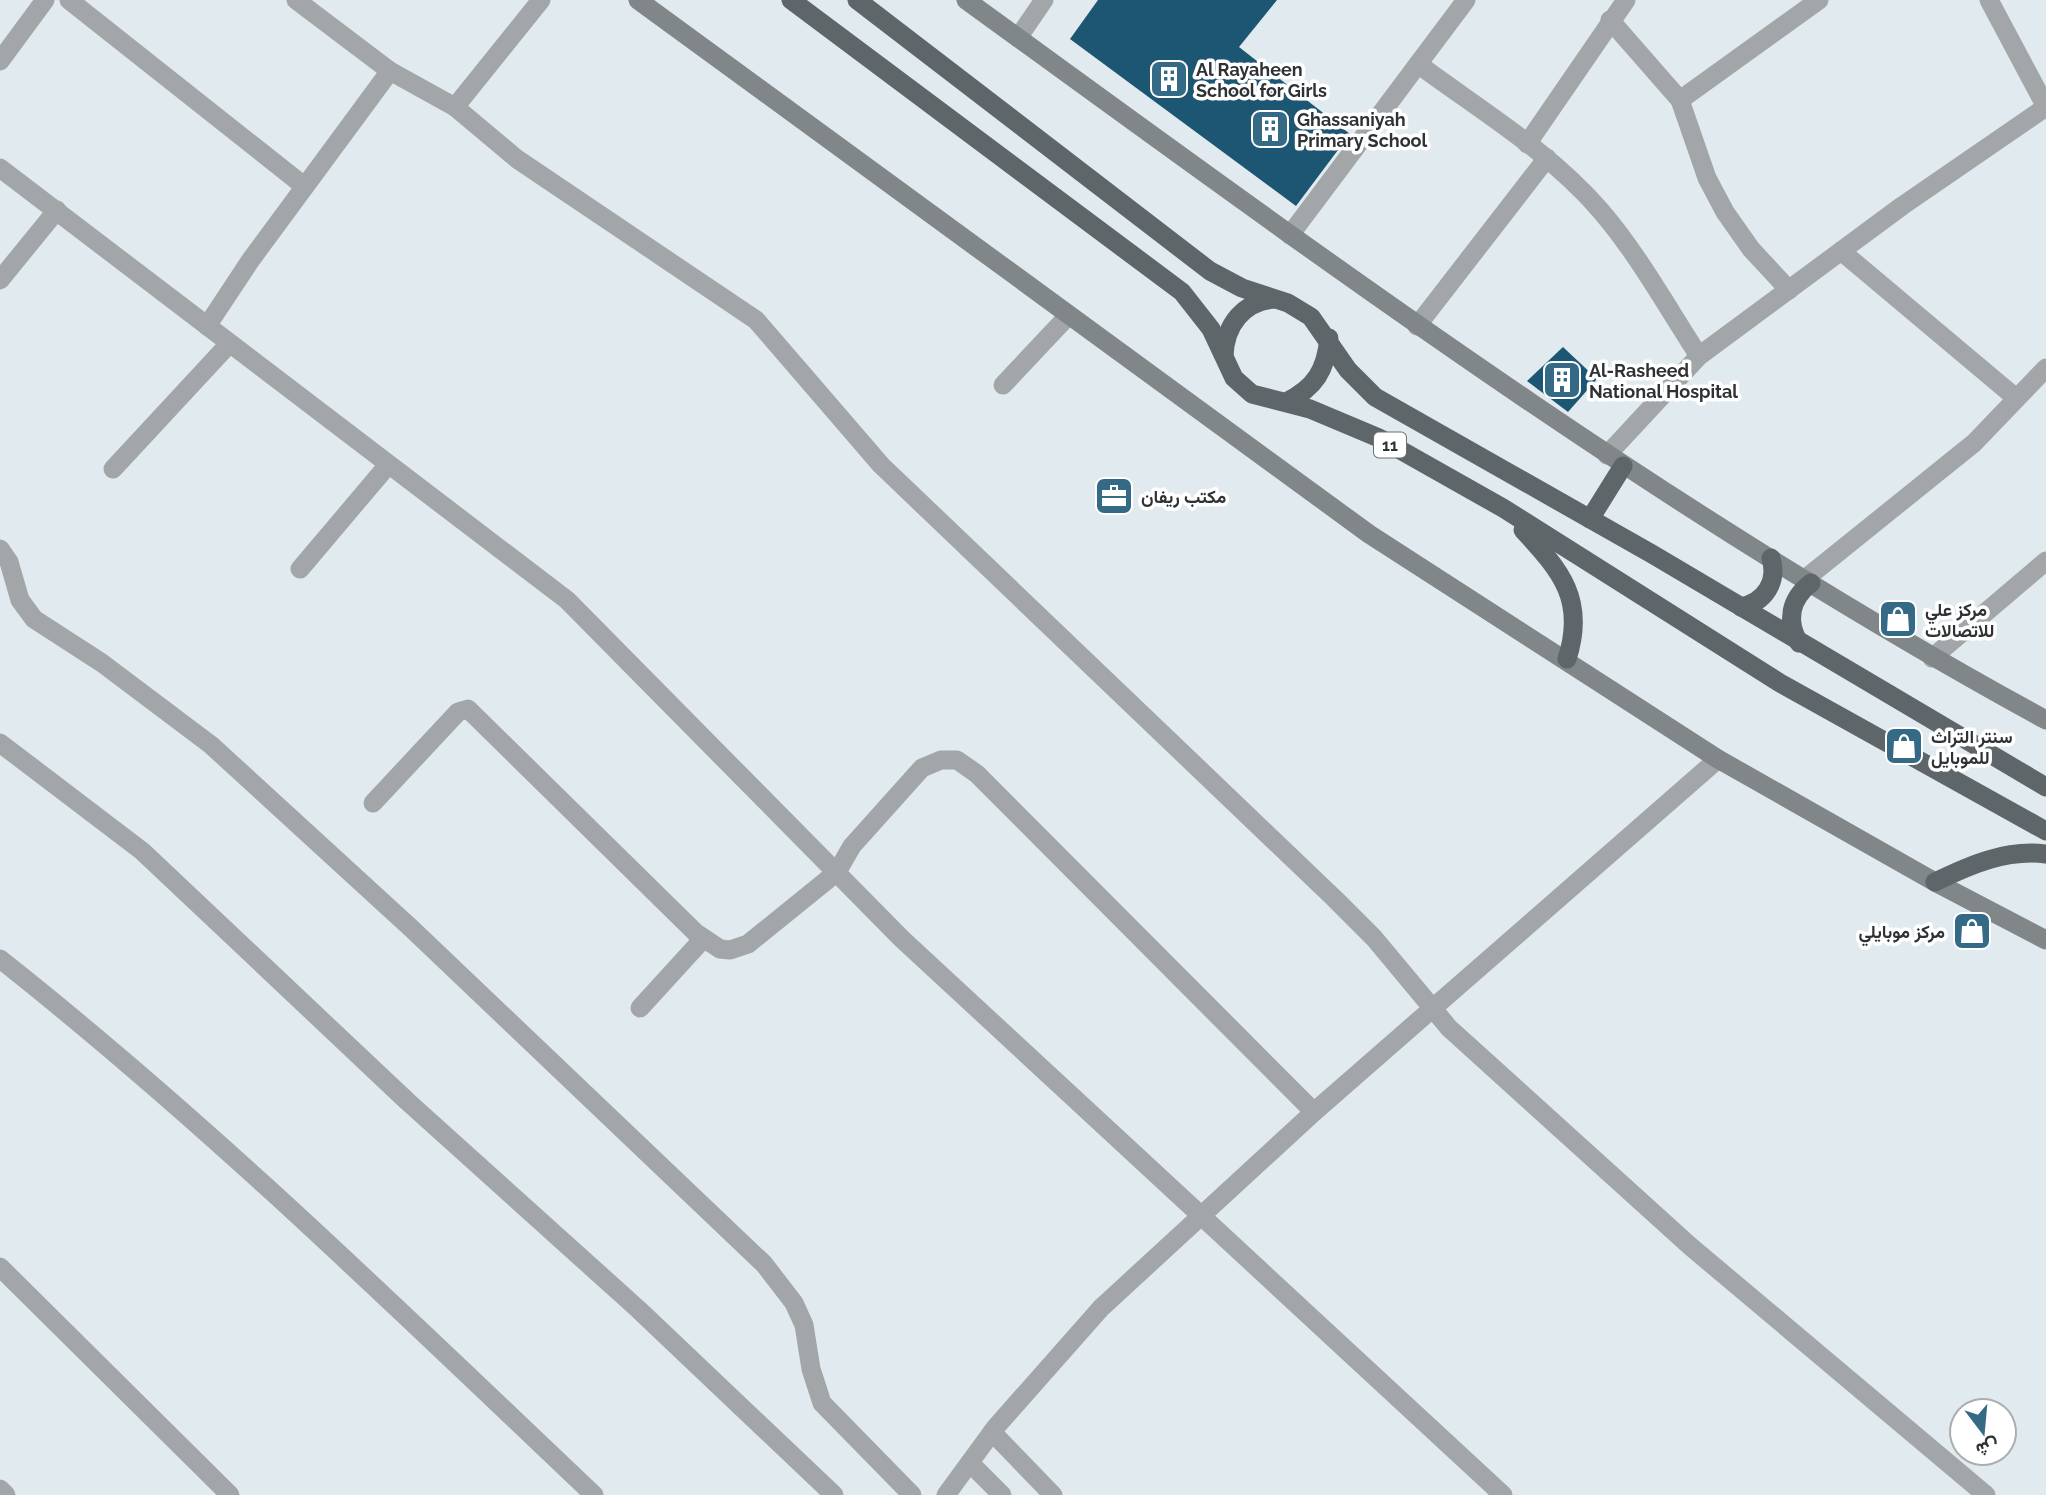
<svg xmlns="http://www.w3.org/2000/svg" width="2046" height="1495" font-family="Raleway,Vazirmatn,sans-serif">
<rect width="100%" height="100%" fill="#e1eaef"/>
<g fill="#1d5672">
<polygon points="1098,0 1277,0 1239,47 1350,134 1296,206 1070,39"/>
<polygon points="1563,347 1597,379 1568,412 1527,381"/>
</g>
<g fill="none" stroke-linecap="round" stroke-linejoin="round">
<g stroke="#a2a6a8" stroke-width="19">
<polyline points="69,0 304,186"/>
<polyline points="296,0 390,71"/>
<polyline points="1989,0 2046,107"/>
<polyline points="1610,20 1680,100 1707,178 1725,212 1751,249 1789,290"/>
<polyline points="1018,38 1044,0"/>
<polyline points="0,61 45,0"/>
<path d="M 1418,64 C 1480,110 1549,151 1600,210 C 1638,254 1667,307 1699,356"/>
<polyline points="1680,100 1819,0"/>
<polyline points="455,107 541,0"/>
<polyline points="1527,144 1626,0"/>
<polyline points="0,168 567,600 902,939 1503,1495"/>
<polyline points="1290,235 1466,0"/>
<polyline points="1841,251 2016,398"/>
<polyline points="0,280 57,210"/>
<polyline points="207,326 250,261 390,71 455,107 517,159 756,320 881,465 1335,899 1374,938 1449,1028 1690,1246 1986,1495"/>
<polyline points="1417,326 1547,158"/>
<polyline points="1003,385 1067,317"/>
<polyline points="113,469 229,344"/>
<polyline points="0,549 9,562 20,600 34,619 102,663 211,745 412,929 764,1264 794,1303 804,1325 811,1369 822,1403 912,1495"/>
<polyline points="300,569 388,465"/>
<polyline points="1805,579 1974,443 2046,368"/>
<polyline points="1932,658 2046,561"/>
<polyline points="0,743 142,851 407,1101 638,1309 834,1495"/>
<polyline points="373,803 458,712 468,709 696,933 720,949 730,950 748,944 837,872 852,846 922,768 941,760 957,760 977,774 1314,1112"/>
<path d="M 0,959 C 209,1124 401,1312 594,1495"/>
<polyline points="640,1008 703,939"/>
<polyline points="0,1267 230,1495"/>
<polyline points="992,1432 1053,1495"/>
<polyline points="970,1463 1002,1495"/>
<polyline points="0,1489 6,1495"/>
<polyline points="946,1495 995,1428 1101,1308 1314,1112 1718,759"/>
</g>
<polyline stroke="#a2a6a8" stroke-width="19" points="1607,455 1699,356 1902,206 2046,107"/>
<g stroke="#818689" stroke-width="19">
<polyline points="638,0 1369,534 1718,759 1935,882 2046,940"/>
<path d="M 966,0 C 1316,254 1665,513 2046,720"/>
</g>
<g stroke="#5e666a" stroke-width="19">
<polyline points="791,0 1182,292 1211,329 1234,378 1252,394 1310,409 1379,438 1503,508 1780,683 2046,831"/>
<polyline points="857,0 1210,271 1242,288 1288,303 1311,317 1348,370 1375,397 1652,554 2046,787"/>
<path d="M 1224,356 C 1225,325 1243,302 1274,299"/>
<path d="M 1286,402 C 1315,388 1326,370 1329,338"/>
<polyline points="1590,519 1623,466"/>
<path d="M 1523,530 C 1561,571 1586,600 1567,659"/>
<path d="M 1741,607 C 1765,602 1778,582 1771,558"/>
<path d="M 1799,643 C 1786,621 1790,599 1811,583"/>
<path d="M 1935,882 C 1970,865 2006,849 2046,854"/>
</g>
</g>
<defs>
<symbol id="building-square" viewBox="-11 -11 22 22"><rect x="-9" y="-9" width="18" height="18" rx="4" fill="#356a86" stroke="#fff"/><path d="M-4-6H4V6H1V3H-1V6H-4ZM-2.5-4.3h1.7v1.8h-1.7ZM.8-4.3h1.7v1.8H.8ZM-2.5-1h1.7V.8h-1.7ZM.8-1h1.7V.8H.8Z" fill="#fff"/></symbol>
<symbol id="office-square" viewBox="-11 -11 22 22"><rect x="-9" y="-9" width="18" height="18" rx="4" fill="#356a86" stroke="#fff"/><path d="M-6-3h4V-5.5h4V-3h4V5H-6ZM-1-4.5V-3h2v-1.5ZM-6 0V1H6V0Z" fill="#fff"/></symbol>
<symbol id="shop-square" viewBox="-11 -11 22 22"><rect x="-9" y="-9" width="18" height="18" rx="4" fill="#356a86" stroke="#fff"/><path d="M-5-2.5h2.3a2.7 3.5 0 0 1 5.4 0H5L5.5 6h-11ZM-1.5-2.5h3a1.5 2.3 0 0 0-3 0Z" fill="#fff"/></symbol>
</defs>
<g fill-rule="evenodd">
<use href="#building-square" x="1147" y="57" width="44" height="44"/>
<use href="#building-square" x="1248" y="107" width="44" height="44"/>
<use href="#building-square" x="1540" y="358" width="44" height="44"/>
<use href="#office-square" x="1092" y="474" width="44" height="44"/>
<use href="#shop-square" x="1876" y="597" width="44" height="44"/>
<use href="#shop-square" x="1882" y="724" width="44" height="44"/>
<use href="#shop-square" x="1950" y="909" width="44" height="44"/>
</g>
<g text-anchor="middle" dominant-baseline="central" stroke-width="7" stroke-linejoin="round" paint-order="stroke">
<rect fill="#fff" stroke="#6d7071" stroke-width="2" x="1374" y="432.5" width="32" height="25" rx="5"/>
<g font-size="16" font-weight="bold" fill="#2f3234">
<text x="1390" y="445">11</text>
</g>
<g font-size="18" font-weight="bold" fill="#2f3234" stroke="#fff" text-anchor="start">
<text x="1196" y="69">Al Rayaheen<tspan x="1196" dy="21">School for Girls</tspan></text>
<text x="1297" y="119">Ghassaniyah<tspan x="1297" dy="21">Primary School</tspan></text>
<text x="1589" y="370">Al-Rasheed<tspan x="1589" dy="21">National Hospital</tspan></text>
<text x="1141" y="496">مكتب ريفان</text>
<text x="1925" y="609">مركز علي<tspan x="1925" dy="21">للاتصالات</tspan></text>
<text x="1931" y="736">سنتر التراث<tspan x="1931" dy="21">للموبايل</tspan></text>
<text x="1945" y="931" text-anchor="end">مركز موبايلي</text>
</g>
</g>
<g transform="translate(1983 1432) rotate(164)"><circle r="33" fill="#ffffff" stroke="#acadae" stroke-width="2"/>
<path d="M0-5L12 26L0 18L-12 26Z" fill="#356a86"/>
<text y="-10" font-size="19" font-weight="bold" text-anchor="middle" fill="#2f3234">ش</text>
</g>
</svg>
